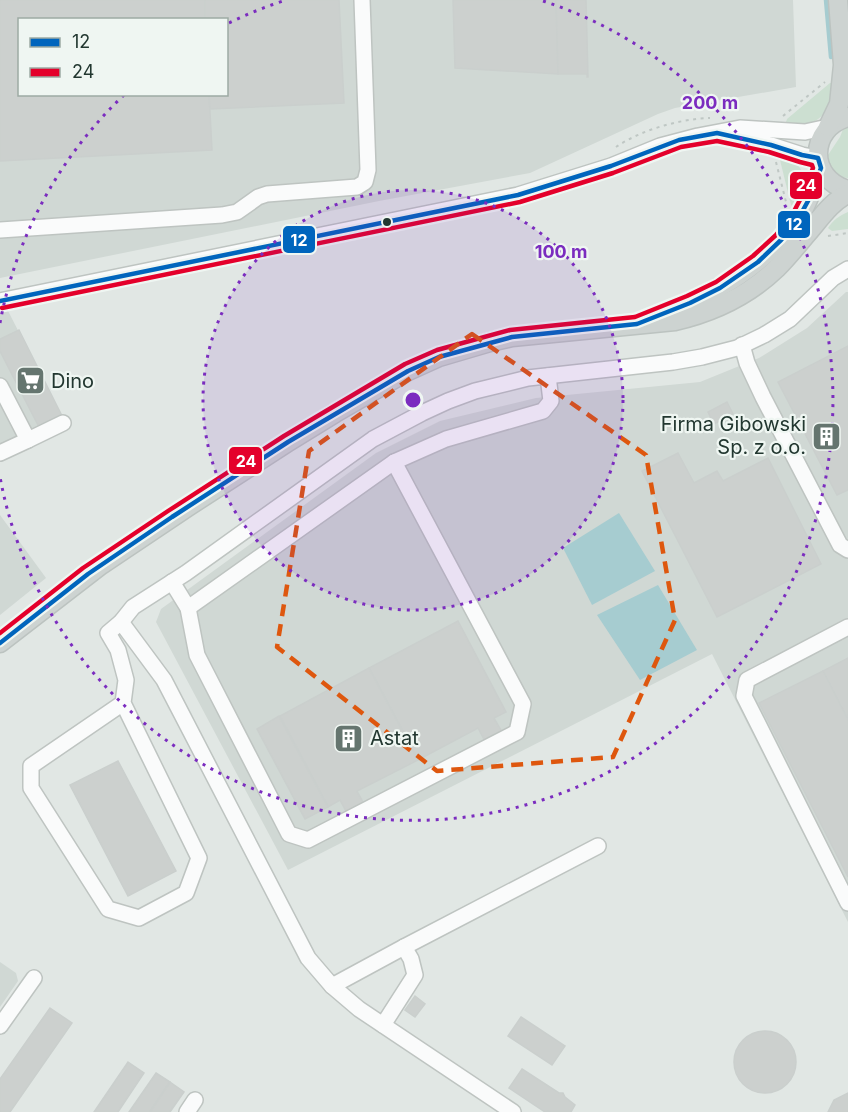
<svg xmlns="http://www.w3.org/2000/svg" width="848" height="1112" font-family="Inter,sans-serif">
<rect width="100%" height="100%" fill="#e1e7e4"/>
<g fill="#d0d8d4" fill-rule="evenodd">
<path d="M 0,0 L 793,0 L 796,87 L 675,108 L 658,114 L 530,173 L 379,201 L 0,278 ZM 20,20 L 226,20 L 226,94 L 20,94 Z"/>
<polygon points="846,292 848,292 848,922 712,654 288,870 156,622 161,609 376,453 440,421 536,398 700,382 759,358 807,328"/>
<polygon points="6,307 68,428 8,458 0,451 0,310"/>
<polygon points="0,515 46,578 0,615"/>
<polygon points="0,962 16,973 18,981 0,1007"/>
</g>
<g fill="#ccdfd1">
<path d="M 830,83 L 832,83 C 830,102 827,121 805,124 C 798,125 792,126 786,122 L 787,119 Z"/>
<path d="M 844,127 L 848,128 L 848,178 C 835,177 830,167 828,155 L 840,137 Z"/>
<path d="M 779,156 C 810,162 806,185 794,207 L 791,205 Z"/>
<path d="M 848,212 L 848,229 L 832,231 L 828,228 C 833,220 839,216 848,212 Z"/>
</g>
<g fill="#a6ccd0">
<polygon points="619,513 655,571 592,605 563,548"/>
<polygon points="658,585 697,650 640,680 597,615"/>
</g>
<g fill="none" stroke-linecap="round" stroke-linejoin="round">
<polyline stroke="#a6ccd0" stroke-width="4.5" points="826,0 831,57"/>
</g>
<g fill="#ccd0ce" stroke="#cacfcd" stroke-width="1.5">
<polygon points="0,0 205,0 205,20 20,20 20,94 209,94 212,150 0,161"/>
<polygon points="205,0 339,0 344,103 210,109 209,94 226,94 226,20 205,20"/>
<polygon points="453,0 556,0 558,74 455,68"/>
<polygon points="556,0 586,0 588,77 587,77 587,74 558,74"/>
<polygon points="19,330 62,416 39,427 0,351 0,339"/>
<polygon points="848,346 848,490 837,495 778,382"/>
<polygon points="727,402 733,414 714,424 708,412"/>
<polygon points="678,453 694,483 717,471 723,481 768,458 821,564 717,617 642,471"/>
<polygon points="458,621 506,712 494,718 502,732 485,741 478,728 418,760 369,668"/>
<polygon points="848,658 848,720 823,671"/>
<polygon points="369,668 418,760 357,791 365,806 348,815 340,800 328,807 280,716"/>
<polygon points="823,671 848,720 848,877 759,703"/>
<polygon points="279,716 328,807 305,819 257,729"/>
<polygon points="118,761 176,871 128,896 70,785"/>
<polygon points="415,996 425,1004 415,1017 405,1010"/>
<polygon points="50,1008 72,1023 10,1112 0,1112 0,1079"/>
<polygon points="521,1017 565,1046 552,1065 508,1036"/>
<circle cx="765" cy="1062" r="31"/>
<polygon points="128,1062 144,1073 118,1112 94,1112"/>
<polygon points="522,1069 559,1093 563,1093 565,1097 575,1105 571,1112 550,1112 548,1111 545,1112 509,1088"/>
<polygon points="156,1073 170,1082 150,1112 129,1112"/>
<polygon points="170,1082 184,1092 170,1112 150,1112"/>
<polygon points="848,1093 848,1112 828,1112 834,1100"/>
</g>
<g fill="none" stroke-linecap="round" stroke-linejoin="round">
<defs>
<g id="minor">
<polyline points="728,135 771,145 802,155 818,158"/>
<polyline points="0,230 222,215 237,212 258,197 267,194 357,187 365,182 368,170 362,0"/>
<polyline points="0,301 518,195 611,166 660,146 698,136 740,128 805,132 828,127"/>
<polyline points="742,345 747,363 763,397 840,545 848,550"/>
<polyline points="0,386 28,440 63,423"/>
<polyline points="0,453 28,440"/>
<polyline points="172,582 188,608 197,655 289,834 308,840 517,732 523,704 394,462"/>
<polyline points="188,608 394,462 446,439 543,411 551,401 548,376"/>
<polyline points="121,622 164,680 308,958 332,986 359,1009 513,1112"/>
<polyline points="848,627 747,680 744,696 848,903"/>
<polyline points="123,703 199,858 186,893 139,918 108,909 31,788 31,766 123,703 126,680 118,650 108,633 121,622 133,607 186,573 373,439 422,413 448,401 475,391 528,378 673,362 702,357 737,348 764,335 790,319 833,278 848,269"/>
<polyline points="332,986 404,947 598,846"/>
<polyline points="383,1025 415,975 411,959 404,947"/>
<polyline points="0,1026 34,978"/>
<polyline points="187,1112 195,1100"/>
</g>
<g id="major">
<path d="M 848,117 C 808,128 808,179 848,190"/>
<polyline points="828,127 839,104 843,65 838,0"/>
<path d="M 658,316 C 700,298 737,282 770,250 C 781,241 791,231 798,219 C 808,203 814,185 821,168"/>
<path d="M 0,643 L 101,565 L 189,506 L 288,442 L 335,413 L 408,371 L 439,357 L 490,342 L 512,337 L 675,321 C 714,312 748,296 777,268 C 787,258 796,247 805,236 C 818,222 830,202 848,194"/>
</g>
</defs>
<use href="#minor" stroke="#bec4c1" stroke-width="18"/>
<use href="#major" stroke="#bcc3c0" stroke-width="21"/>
<g stroke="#bfc7c4" stroke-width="2" stroke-dasharray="3 4.5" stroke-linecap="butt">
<polyline points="783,116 825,82"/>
<path d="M 616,147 C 641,130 679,119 710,118"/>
<polyline points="776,162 787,206"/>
<polyline points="828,236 848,233"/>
</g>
<use href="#minor" stroke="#fafbfb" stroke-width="15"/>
<use href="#major" stroke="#cdd3d1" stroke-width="18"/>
<defs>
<polyline id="bus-1" points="0,301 518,195 611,166 679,140 717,133 771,145 802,155 818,158 821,168 808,201 797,221 781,240 758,262 720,288 690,303 637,324 512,337 439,357 408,371 288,442 172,517 88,574 0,643"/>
<polyline id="bus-2" points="0,633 83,568 168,511 284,436 405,364 437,350 510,330 635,317 687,296 716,282 753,256 776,235 791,217 801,198 813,168 812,165 800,162 769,152 717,141 681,147 613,173 520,202 2,308"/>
</defs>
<use href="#bus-1" stroke="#eff6f2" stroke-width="9"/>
<use href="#bus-2" stroke="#eff6f2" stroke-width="9"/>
<use href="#bus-1" stroke="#0065bd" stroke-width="4.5"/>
<use href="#bus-2" stroke="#e4002b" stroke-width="4.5"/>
</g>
<path fill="none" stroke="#de570e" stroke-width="4.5" stroke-dasharray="12 8" stroke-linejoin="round" d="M 472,334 L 646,455 L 675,620 L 613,757 L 437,771 L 277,647 L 309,451 Z"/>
<circle cx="413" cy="400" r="210" fill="#7b2cbf" fill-opacity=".12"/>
<g fill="none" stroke="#7b2cbf" stroke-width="3" stroke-dasharray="3 6">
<circle cx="413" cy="400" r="210"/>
<path d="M0 323A420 420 0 0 1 124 95M229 23A420 420 0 0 1 283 1M543 1A420 420 0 1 1 0 477"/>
</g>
<defs>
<symbol id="supermarket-square" viewBox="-11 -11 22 22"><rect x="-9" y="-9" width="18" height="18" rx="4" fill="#65756f" stroke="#eff6f2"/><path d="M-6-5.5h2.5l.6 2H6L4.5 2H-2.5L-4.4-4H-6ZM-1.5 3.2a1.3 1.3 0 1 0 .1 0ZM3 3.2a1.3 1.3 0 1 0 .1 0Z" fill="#fff"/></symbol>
<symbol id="building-square" viewBox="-11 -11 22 22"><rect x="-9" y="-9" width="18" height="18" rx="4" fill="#65756f" stroke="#eff6f2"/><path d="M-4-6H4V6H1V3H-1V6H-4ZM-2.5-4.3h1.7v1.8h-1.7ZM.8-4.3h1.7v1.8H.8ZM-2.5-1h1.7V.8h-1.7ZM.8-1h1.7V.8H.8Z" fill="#fff"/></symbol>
</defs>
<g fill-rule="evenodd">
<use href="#supermarket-square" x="14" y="364" width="33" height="33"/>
<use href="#building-square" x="810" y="420" width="33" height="33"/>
<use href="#building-square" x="332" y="722" width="33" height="33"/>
</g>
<circle fill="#223730" stroke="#eff6f2" stroke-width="2" cx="387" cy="222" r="5"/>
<g text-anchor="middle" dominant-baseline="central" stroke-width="4.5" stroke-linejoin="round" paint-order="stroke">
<g font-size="20" fill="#223730" stroke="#eff6f2" text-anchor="start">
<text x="51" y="381">Dino</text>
<text x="806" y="424" text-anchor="end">Firma Gibowski<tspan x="806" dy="23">Sp. z o.o.</tspan></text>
<text x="370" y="738">Astat</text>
</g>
</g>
<circle cx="413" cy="400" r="9" fill="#7b2cbf" stroke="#eff6f2" stroke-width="3"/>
<g font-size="18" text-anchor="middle" font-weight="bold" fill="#7b2cbf" stroke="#eff6f2" stroke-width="4.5" stroke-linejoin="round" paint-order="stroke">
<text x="710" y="109">200 m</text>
<text x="561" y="258">100 m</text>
</g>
<g stroke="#eff6f2" stroke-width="2">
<rect x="789" y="171" width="34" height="29" rx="6" fill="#e4002b"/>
<rect x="777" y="210" width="34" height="29" rx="6" fill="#0065bd"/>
<rect x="282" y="225" width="34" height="29" rx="6" fill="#0065bd"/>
<rect x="228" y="446" width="35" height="29" rx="6" fill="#e4002b"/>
</g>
<g font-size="16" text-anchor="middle" font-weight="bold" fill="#fff">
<text x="806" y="191">24</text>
<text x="794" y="230">12</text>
<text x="299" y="246">12</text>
<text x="246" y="467">24</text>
</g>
<rect x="18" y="18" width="210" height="78" fill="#eff6f2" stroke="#9daaa4" stroke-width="1.5"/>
<rect x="30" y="38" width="30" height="9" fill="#0065bd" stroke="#9daaa4" stroke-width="1.5"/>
<text x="72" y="48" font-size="18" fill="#223730">12</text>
<rect x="30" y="68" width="30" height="9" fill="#e4002b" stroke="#9daaa4" stroke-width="1.5"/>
<text x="72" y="78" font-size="18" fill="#223730">24</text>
</svg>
